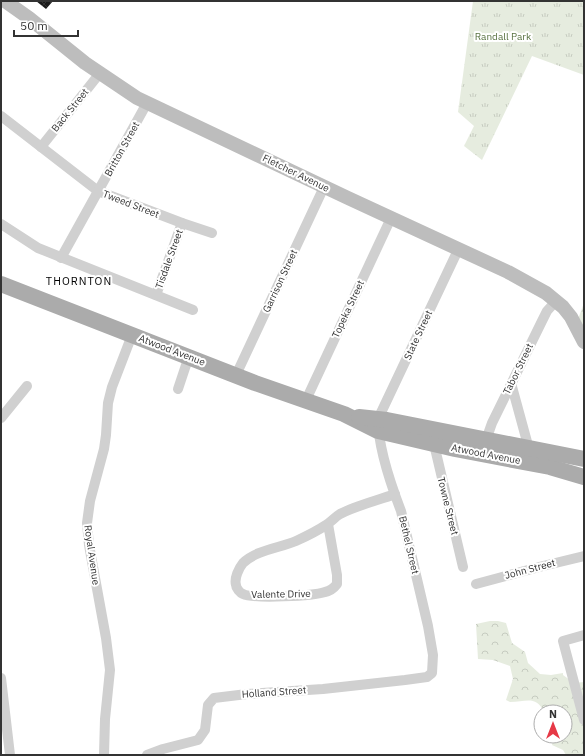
<svg xmlns="http://www.w3.org/2000/svg" width="585" height="756" font-family="'IBM Plex Sans',sans-serif">
<defs>
<pattern id="forest-crowns" width="20" height="18" patternUnits="userSpaceOnUse"><rect width="20" height="18" fill="#e6ecdf"/><path d="M2 6a3 3 0 1 1 6 0M12 15a3 3 0 1 1 6 0" fill="none" stroke="#c6cbc0"/></pattern>
<pattern id="park-tufts" width="24" height="20" patternUnits="userSpaceOnUse"><rect width="24" height="20" fill="#e6ecdf"/><path d="M3 7l-1-3M5 7V3M7 7l1-3M15 17l-1-3M17 17v-4M19 17l1-3" fill="none" stroke="#c6cbc0"/></pattern>
<pattern id="building-cross-hatch" width="8" height="8" patternUnits="userSpaceOnUse"><rect width="8" height="8" fill="#1a1a1a"/><path d="M0 0l8 8M0 8l8-8" fill="none" stroke="#333"/></pattern>
</defs>
<rect width="100%" height="100%" fill="#fff"/>
<g fill="url(#forest-crowns)">
<polygon points="584,303 584,340 577,322"/>
<path d="M 490,621 L 498,621 L 506,623 L 512,643 L 525,652 L 528,663 L 540,674 L 551,675 L 563,673 L 563,675 L 574,683 L 584,682 L 584,755 L 566,755 L 563,750 L 552,745 L 554,736 L 565,736 L 565,712 L 544,712 C 536,695 526,702 510,702 L 506,700 L 513,679 L 510,666 L 493,660 L 478,659 L 476,624 Z"/>
</g>
<polygon fill="url(#park-tufts)" points="473,1 584,1 584,75 532,56 482,160 464,146 474,126 458,112"/>
<polygon fill="url(#building-cross-hatch)" points="36,1 53,1 46,9"/>
<g fill="none" stroke-linecap="round" stroke-linejoin="round">
<g stroke="#d0d0d0" stroke-width="10">
<polyline points="1,116 98,191 182,223 212,233"/>
<polyline points="41,147 100,73"/>
<polyline points="1,224 38,248 193,310"/>
<polyline points="61,258 147,103"/>
<polyline points="156,295 182,223"/>
<polyline points="236,375 324,187"/>
<polyline points="511,383 529,449"/>
<polyline points="178,389 189,356"/>
<polyline points="306,400 391,218"/>
<polyline points="1,418 27,386"/>
<polyline points="486,440 492,423 542,321 547,311 556,301"/>
<polyline points="434,444 463,567"/>
<path d="M 328,524 L 337,575 L 337,584 C 334,588 330,591 325,592 C 313,596 254,599 243,594 C 240,593 236,588 236,585 C 234,578 239,568 243,563 C 256,550 280,548 296,541 C 307,536 317,531 326,525 C 331,522 335,517 340,514 C 355,506 379,500 395,494"/>
<polyline points="476,584 543,566 584,556"/>
<polyline points="584,635 563,641 584,720"/>
<polyline points="1,678 10,755"/>
<polyline points="104,755 105,719 110,670 106,638 89,545 87,523 90,501 104,449 106,435 108,403 112,387 132,335"/>
<path d="M 147,755 L 163,749 L 198,740 L 205,730 L 208,705 L 214,698 L 247,694 L 323,689 L 405,680 L 427,677 L 432,673 L 433,655 L 428,626 L 401,511 C 391,485 378,447 378,419 L 458,250"/>
</g>
<polyline stroke="#bdbdbd" stroke-width="14" points="5,1 29,18 85,63 137,98 348,198 508,272 546,293 563,307 571,317 584,342"/>
<g stroke="#ababab" stroke-width="16">
<polyline points="1,284 255,383 344,414 378,431 455,449 550,467 584,477"/>
<polyline points="359,417 387,420 584,459"/>
</g>
</g>
<g text-anchor="middle" dominant-baseline="central" stroke-width="4" stroke-linejoin="round" paint-order="stroke">
<g font-size="10" fill="#56703f" stroke="#fff">
<text x="503" y="36">Randall Park</text>
</g>
<g font-size="10" fill="#333" stroke="#fff">
<text transform="translate(70 110) rotate(-51)">Back Street</text>
<text transform="translate(122 149) rotate(-61)">Britton Street</text>
<text transform="translate(296 173) rotate(26)">Fletcher Avenue</text>
<text transform="translate(131 204) rotate(21)">Tweed Street</text>
<text transform="translate(169 259) rotate(-70)">Tisdale Street</text>
<text transform="translate(280 281) rotate(-65)">Garrison Street</text>
<text transform="translate(348 309) rotate(-65)">Topeka Street</text>
<text transform="translate(418 335) rotate(-65)">State Street</text>
<text transform="translate(172 350) rotate(21)">Atwood Avenue</text>
<text transform="translate(518 369) rotate(-64)">Tabor Street</text>
<text transform="translate(486 454) rotate(11)">Atwood Avenue</text>
<text transform="translate(448 506) rotate(76)">Towne Street</text>
<text transform="translate(409 545) rotate(77)">Bethel Street</text>
<text transform="translate(92 555) rotate(82)">Royal Avenue</text>
<text transform="translate(530 569) rotate(-15)">John Street</text>
<text transform="translate(281 594) rotate(-1)">Valente Drive</text>
<text transform="translate(274 692) rotate(-4)">Holland Street</text>
</g>
<g font-size="11" letter-spacing="1" fill="#000" stroke="#fff">
<text x="79" y="281">THORNTON</text>
</g>
</g>
<rect width="585" height="756" fill="none" stroke="#333333" stroke-width="4"/>
<g transform="translate(553 724)"><circle r="19" fill="#ffffff" stroke="#adadad"/>
<path d="M0-3L7 15L0 10L-7 15Z" fill="#e63946"/>
<text y="-6" font-size="11" font-weight="bold" text-anchor="middle" fill="#333333">N</text>
</g>
<path d="M14 30v6h64v-6" fill="none" stroke="#333333" stroke-width="2"/>
<text x="20" y="30" font-size="12" fill="#333333" stroke="#ffffff" stroke-width="3" paint-order="stroke">50 m</text>
</svg>
